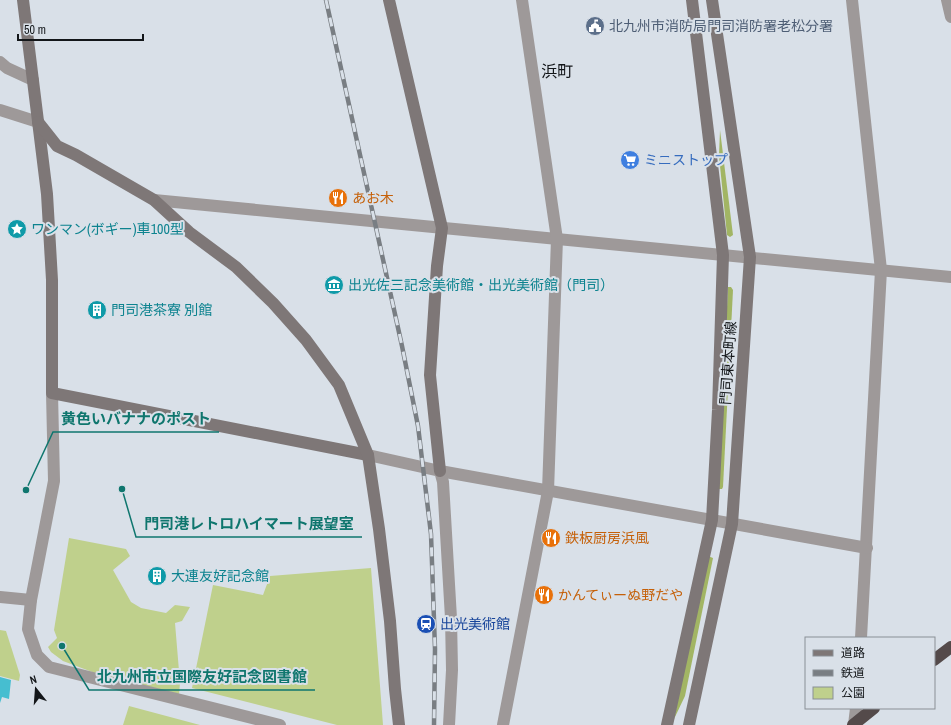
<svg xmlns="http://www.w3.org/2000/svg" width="951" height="725" font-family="'Archivo Narrow','Noto Sans JP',sans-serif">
<rect width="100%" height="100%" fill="#d9e0e8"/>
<g fill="#bfd08c">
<polygon points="69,538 126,549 130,556 113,570 131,602 141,608 166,613 175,605 190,607 182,621 175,623 180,683 179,694 95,673 63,661 51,652 48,647 57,638 54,630"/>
<polygon points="371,568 383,725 337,725 192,688 213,585 263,595 270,576"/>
<polygon points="0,630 6,631 20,675 19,681 0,676"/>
<polygon points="129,706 200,725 123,725"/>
</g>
<g fill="#a2b564">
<polygon points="720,130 733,235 730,237 727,235 719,156"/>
<polygon points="728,287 731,287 733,290 723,487 722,489 718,489"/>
<polygon points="708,556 713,558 685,696 674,719"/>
</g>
<polygon fill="#46bed0" points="0,677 11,680 9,699 2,697 0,703"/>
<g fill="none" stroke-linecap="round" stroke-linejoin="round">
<g stroke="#9e9999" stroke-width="12">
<polyline points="852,0 881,270 861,638"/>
<polyline points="947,0 951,17"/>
<polyline points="0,62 7,68 33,80"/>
<polyline points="0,110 38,122"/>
<polyline points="154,200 951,277"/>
<polyline points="52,393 54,481 31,600 28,629 37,655 49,667 280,725"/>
<polyline points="368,455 440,471 867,548"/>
<polyline points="440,471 443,482 451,618 452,670 449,725"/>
<polyline points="0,597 31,600"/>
<polyline points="503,725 548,491 557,239 522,0"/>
<polyline points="854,725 856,708"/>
</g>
<g stroke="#7e7777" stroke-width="12">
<polyline points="23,0 47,194 52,280 52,393 368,455"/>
<polyline points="389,0 442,228 437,266 430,375 440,471"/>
<polyline points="38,122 57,146 76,155 154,200 189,232 236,267 273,303 306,340 339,385 368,455 379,529 390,621 395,689 399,725"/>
<polyline points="667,725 712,520 718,410 723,255 692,0"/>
<polyline points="689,725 732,524 750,257 712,0"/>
</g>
<g stroke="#544a4a" stroke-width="12">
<polyline points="934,660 951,647"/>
<polyline points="853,725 874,708"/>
</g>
<defs>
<polyline id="rail" points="326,0 402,346 418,426 431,534 435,649 434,725"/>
</defs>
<use href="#rail" stroke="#797e83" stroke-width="4.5"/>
<use href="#rail" stroke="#d9e0e8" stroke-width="3" stroke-dasharray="9" stroke-linecap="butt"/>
</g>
<defs>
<symbol id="civic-disc" viewBox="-11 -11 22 22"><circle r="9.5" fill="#5c6f8a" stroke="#d9e0e8"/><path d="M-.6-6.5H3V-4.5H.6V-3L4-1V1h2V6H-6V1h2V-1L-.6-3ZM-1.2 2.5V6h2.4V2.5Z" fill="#fff"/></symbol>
<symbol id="supermarket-disc" viewBox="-11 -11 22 22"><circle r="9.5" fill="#3f7fe0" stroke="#d9e0e8"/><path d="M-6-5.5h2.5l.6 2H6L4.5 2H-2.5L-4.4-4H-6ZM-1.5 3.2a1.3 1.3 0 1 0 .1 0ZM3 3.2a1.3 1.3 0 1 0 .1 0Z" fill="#fff"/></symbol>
<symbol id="restaurant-disc" viewBox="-11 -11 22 22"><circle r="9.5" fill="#e8710a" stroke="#d9e0e8"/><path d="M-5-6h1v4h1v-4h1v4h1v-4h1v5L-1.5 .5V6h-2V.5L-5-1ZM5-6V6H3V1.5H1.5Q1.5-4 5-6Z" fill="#fff"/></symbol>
<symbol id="sight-disc" viewBox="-11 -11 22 22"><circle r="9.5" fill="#0f9aa8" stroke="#d9e0e8"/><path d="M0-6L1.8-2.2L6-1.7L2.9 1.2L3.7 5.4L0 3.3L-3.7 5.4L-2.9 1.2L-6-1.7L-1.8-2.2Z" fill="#fff"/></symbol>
<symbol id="museum-disc" viewBox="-11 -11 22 22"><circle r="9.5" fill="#0f9aa8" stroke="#d9e0e8"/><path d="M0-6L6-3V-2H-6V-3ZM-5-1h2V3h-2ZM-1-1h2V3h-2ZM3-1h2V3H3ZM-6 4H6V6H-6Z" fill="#fff"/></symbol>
<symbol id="building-disc" viewBox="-11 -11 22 22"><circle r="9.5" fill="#0f9aa8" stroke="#d9e0e8"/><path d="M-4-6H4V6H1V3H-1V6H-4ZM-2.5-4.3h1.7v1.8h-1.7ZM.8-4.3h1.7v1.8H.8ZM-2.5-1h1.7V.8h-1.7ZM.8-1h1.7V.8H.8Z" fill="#fff"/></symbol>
<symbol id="station-disc" viewBox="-11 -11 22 22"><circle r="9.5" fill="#1a4fb4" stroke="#d9e0e8"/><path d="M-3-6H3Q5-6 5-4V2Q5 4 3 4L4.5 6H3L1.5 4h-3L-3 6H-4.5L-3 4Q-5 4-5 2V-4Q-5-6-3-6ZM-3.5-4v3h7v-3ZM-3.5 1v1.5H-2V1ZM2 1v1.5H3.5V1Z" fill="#fff"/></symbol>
</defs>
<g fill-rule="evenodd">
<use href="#civic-disc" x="584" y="15" width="22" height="22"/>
<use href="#supermarket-disc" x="619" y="149" width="22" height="22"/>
<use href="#restaurant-disc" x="327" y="187" width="22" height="22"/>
<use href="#sight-disc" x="6" y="218" width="22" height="22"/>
<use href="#museum-disc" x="323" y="274" width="22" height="22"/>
<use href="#building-disc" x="86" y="299" width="22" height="22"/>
<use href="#restaurant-disc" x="540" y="527" width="22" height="22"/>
<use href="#building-disc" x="146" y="565" width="22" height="22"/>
<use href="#restaurant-disc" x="533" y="584" width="22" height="22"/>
<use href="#station-disc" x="415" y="613" width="22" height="22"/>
</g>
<g text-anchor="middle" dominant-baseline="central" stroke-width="4" stroke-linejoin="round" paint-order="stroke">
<g font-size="14" fill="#4e5e75" stroke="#d9e0e8" text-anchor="start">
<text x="609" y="26">北九州市消防局門司消防署老松分署</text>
</g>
<g font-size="14" fill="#366cbe" stroke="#d9e0e8" text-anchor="start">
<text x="644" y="160">ミニストップ</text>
</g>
<g font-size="14" fill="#c56008" stroke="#d9e0e8" text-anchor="start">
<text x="352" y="198">あお木</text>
<text x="565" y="538">鉄板厨房浜風</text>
<text x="558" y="595">かんてぃーぬ野だや</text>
</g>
<g font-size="14" fill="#0d838f" stroke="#d9e0e8" text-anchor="start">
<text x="31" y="229">ワンマン(ボギー)車100型</text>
<text x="348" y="285">出光佐三記念美術館・出光美術館（門司）</text>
<text x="111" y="310">門司港茶寮 別館</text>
<text x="171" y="576">大連友好記念館</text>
</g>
<g font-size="14" fill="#131619" stroke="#d9e0e8">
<text transform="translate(728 363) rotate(-86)">門司東本町線</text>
</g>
<g font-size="14" fill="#164399" stroke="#d9e0e8" text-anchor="start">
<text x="440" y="624">出光美術館</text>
</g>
<g font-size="16" fill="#131619" stroke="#d9e0e8">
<text x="557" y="71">浜町</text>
</g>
</g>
<path fill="none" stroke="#0f766e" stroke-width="1.5" d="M26 490L53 432H219M122 489L136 537H362M62 646L89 690H315"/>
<g fill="#0f766e" stroke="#d9e0e8" stroke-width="1.5">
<circle cx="26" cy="490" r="4"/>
<circle cx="122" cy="489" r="4"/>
<circle cx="62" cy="646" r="4"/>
</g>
<g font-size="15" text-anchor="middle" font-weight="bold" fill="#0f766e" stroke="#d9e0e8" stroke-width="4" stroke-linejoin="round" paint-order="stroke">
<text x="136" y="424">黄色いバナナのポスト</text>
<text x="249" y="529">門司港レトロハイマート展望室</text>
<text x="202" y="682">北九州市立国際友好記念図書館</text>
</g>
<rect x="805" y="637" width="130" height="72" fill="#d9e0e8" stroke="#8a8f95"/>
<rect x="813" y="650" width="20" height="6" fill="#7e7777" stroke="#8a8f95"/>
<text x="841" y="657" font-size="12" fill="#131619">道路</text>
<rect x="813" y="670" width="20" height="6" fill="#797e83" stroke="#8a8f95"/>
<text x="841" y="677" font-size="12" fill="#131619">鉄道</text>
<rect x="813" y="687" width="20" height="12" fill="#bfd08c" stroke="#8a8f95"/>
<text x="841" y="697" font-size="12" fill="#131619">公園</text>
<g transform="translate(36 689) rotate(343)" stroke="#d9e0e8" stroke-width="3" paint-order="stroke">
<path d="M0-3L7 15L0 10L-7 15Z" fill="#131619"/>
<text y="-6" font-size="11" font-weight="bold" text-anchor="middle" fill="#131619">N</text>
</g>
<path d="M18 34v6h125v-6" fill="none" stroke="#131619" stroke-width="2"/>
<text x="24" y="34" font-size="12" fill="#131619" stroke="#d9e0e8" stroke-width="3" paint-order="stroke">50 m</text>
</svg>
